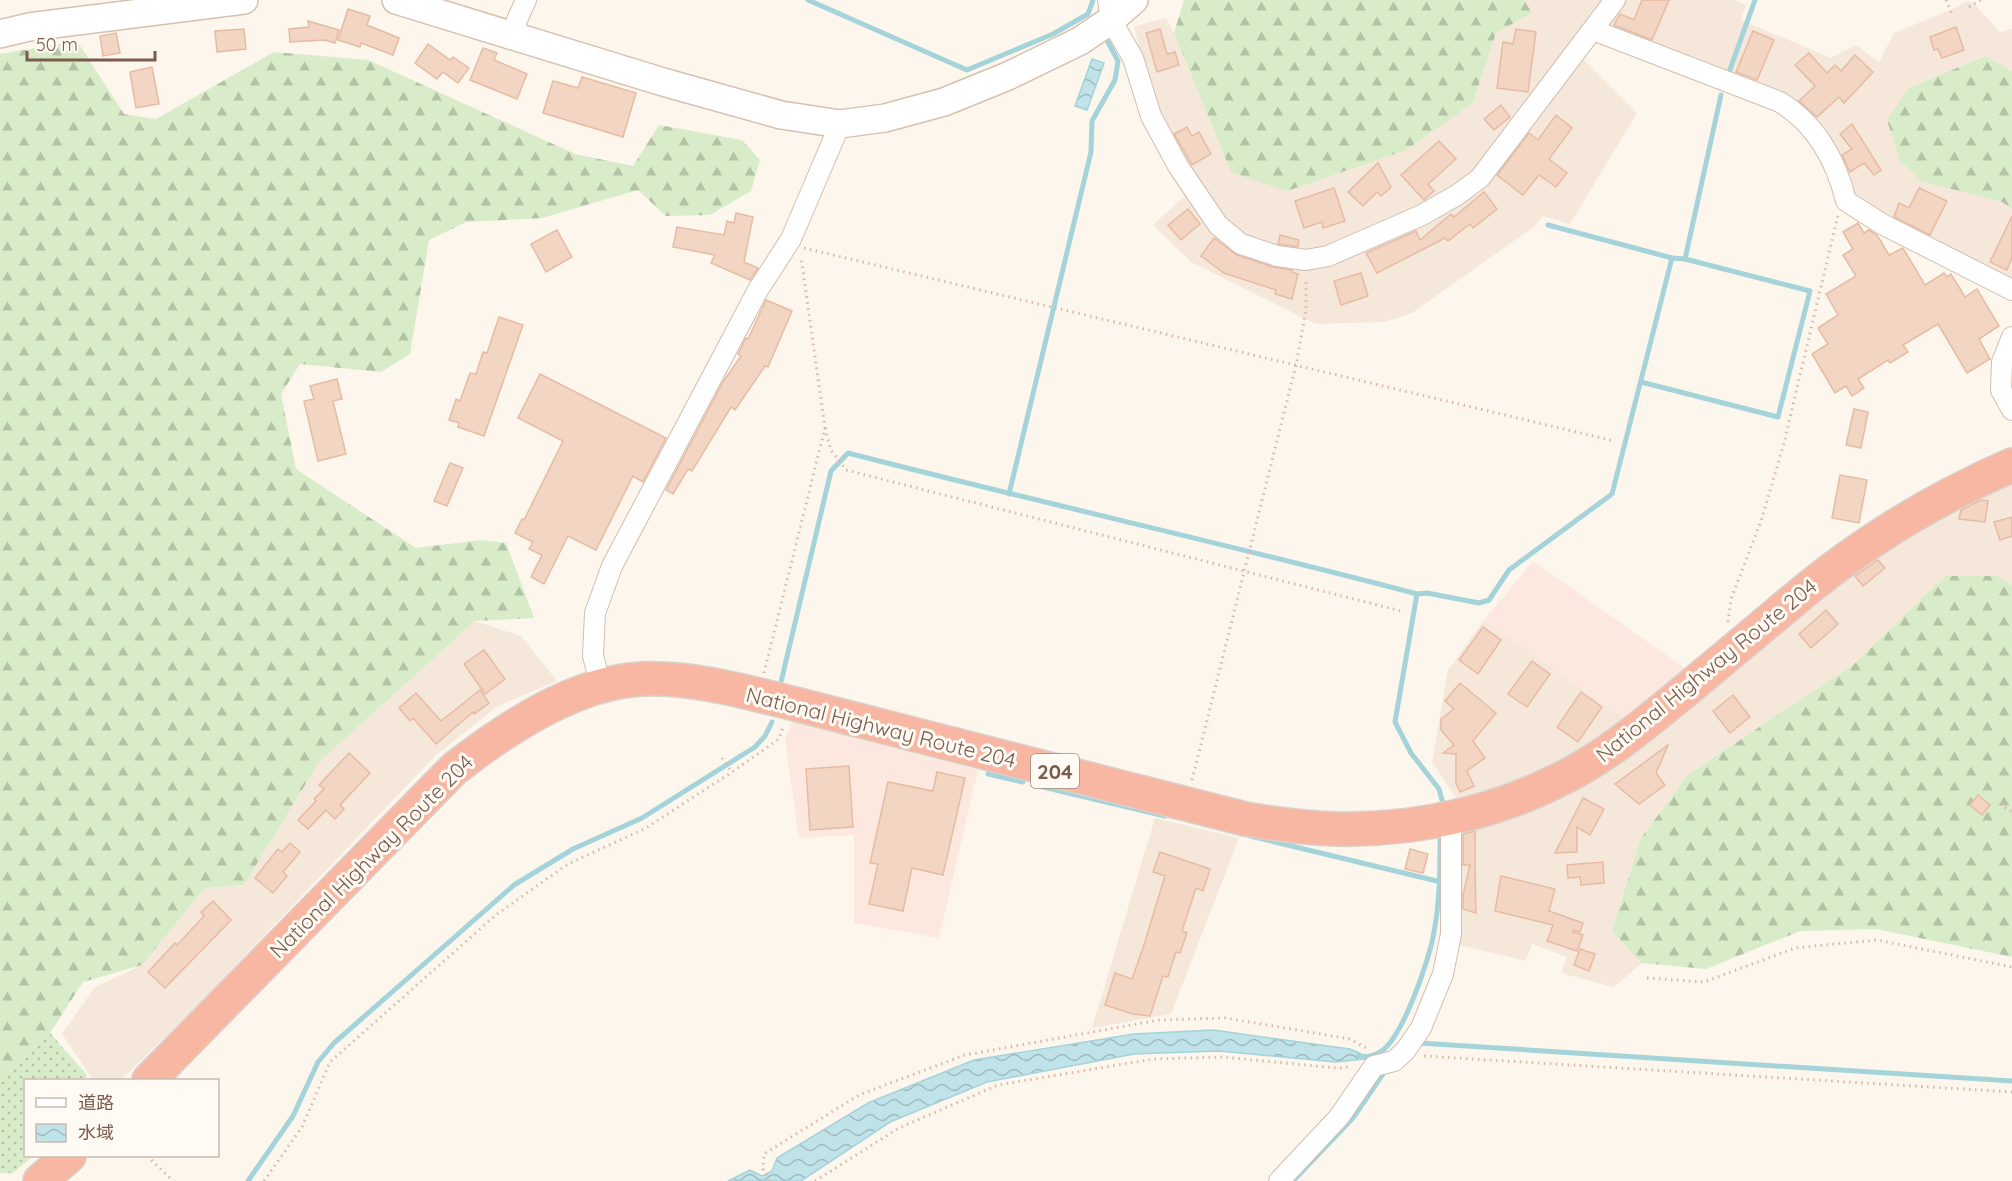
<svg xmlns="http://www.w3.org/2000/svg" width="2012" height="1181" font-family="Quicksand,'Noto Sans JP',sans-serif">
<defs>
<pattern id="grass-dots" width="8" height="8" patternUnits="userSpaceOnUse" patternTransform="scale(1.5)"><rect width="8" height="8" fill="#d8ecc9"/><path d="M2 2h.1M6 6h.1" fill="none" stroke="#b4c2a5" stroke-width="1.8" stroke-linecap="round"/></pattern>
<pattern id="forest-firs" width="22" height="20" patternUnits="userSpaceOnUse" patternTransform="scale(1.5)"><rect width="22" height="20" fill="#d8ecc9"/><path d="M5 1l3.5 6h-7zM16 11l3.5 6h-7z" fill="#b4c2a5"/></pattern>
<pattern id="water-waves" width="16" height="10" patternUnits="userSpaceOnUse" patternTransform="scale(1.5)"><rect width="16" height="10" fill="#bfe3e8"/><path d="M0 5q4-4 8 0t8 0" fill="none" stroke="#a0bbbe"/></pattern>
</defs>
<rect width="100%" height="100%" fill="#fdf6ec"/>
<g fill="#f5e8da">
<polygon points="1524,0 1734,0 1746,5 1741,20 1831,58 1856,45 1879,62 1894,33 1955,8 1968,1 1976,6 2000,32 2012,29 2012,71 1984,56 1909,88 2002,202 2012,209 2012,285 1877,214 1847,188 1794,106 1607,29 1583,59 1637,113 1570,224 1543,216 1535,226 1412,313 1384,322 1316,324 1191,262 1153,225 1185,196 1130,81 1140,51 1134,26 1166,18 1174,33 1231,172 1473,103 1496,33 1532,13"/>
<polygon points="2012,478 2012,585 1997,576 1945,576 1854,664 1689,774 1641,838 1612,931 1642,963 1626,977 1613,987 1561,973 1567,957 1532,944 1526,961 1446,942 1448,828 1529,806 1842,572"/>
<polygon points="1484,620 1627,720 1579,752 1522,781 1458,801 1432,762 1448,670"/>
<polygon points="475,621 521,636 557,681 498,706 436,755 191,1012 121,1080 93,1080 62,1034 95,987 142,965 205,888 244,885 319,762"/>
<polygon points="1155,818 1239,838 1171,1014 1092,1028"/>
</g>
<g fill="#fde8e0">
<polygon points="1533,561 1686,669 1627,720 1484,620"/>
<polygon points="792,721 978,770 939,938 854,923 854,835 799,838 785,740"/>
</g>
<polygon fill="url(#grass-dots)" points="50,1033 87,1075 85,1080 26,1080 26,1156 33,1156 13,1173 0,1173 0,1082"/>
<g fill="url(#forest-firs)">
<polygon points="1184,0 1524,0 1532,13 1496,33 1473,103 1406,150 1287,191 1231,172 1174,33"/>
<polygon points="77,41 124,114 156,119 274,52 368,60 575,154 633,166 659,125 742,140 760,160 751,191 710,215 666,216 638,190 542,218 466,222 429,240 410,354 381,372 300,364 281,394 296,469 416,548 481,540 506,543 534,618 475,621 319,762 244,885 205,888 142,965 83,982 50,1033 0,1082 0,54"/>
<polygon points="1985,56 2012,71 2012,209 2002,202 1921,181 1900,161 1887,120 1909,88"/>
<polygon points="1945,576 1997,576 2012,585 2012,957 1876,929 1800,931 1706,969 1642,963 1612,931 1641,838 1689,774 1854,664"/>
</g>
<g fill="url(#water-waves)" stroke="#a5d3da" stroke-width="1.5">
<polygon points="1092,59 1104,63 1087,110 1075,106"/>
<polygon points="1213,1030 1350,1049 1362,1054 1366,1059 1335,1062 1219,1051 1134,1054 987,1082 890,1122 801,1181 728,1181 750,1170 762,1176 772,1171 777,1158 868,1103 974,1060 1134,1034"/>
</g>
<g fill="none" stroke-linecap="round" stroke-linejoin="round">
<g stroke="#a5d3da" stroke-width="5">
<polyline points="808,0 967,70 1053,34 1088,14 1093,0"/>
<polyline points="1728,75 1755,0"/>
<polyline points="1548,225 1672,258 1685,259 1721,95"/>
<polyline points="1641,382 1778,417 1810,291 1685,259"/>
<polyline points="1009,494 1091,152 1092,121 1115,80 1118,61 1108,42"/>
<polyline points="1417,594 1395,722 1411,753 1439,789 1442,800"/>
<path d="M 781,682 L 831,471 L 848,453 C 1037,502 1228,544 1417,594 L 1427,593 L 1479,603 L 1489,600 L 1509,570 L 1612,494 L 1672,258"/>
<polyline points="988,774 1023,782"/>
<polyline points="1039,786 1165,816"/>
<polyline points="1250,836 1441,882"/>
<polyline points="1419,1043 2012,1081"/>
<path d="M 1358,1056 C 1365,1057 1374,1056 1380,1052 C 1402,1040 1430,958 1434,932 C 1440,900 1440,868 1440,836"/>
<polyline points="248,1181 293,1116 318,1062 334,1043 514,885 573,849 642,818 755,747 765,736 772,722"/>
<polyline points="1293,1181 1353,1118 1387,1068"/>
</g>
</g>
<g fill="#f3d5c3" stroke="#e6bba3" stroke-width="1.5">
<polygon points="1642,0 1669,0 1652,40 1614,25 1620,14 1634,20"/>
<polygon points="348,9 370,16 367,25 399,38 393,55 361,43 360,47 338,40"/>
<polygon points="308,21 339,30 335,43 325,40 290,42 289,29 309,27"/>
<polygon points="1956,27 1964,50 1942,58 1938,49 1934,50 1930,37"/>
<polygon points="244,29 246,49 217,52 215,31"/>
<polygon points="1160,29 1167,54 1175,52 1179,65 1157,72 1146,33"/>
<polygon points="1516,29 1536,32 1528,92 1497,88 1503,42 1513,44"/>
<polygon points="1753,31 1774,40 1757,80 1736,72"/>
<polygon points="116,33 120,53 103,56 100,36"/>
<polygon points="428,44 450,60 453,57 469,68 458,83 443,72 437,79 415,63"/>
<polygon points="483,48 497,53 494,60 527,74 517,99 470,80"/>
<polygon points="1809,53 1827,73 1835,65 1841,71 1855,55 1873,72 1844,103 1839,97 1817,117 1799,101 1815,86 1795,65"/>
<polygon points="152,67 159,104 136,108 130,72"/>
<polygon points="582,77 636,93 623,137 543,113 553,81 578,88"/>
<polygon points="1501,105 1510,117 1494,130 1484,119"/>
<polygon points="1556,115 1572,128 1549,159 1567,173 1556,187 1539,175 1523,195 1497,175 1529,133 1538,140"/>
<polygon points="1852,124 1881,170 1874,175 1864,163 1850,172 1842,155 1852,149 1840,134"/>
<polygon points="1187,127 1192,136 1199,132 1211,154 1192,165 1174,134"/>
<polygon points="1439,141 1456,159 1428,184 1434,191 1424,200 1401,175"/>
<polygon points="1378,163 1391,187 1381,196 1377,192 1363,206 1348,192"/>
<polygon points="1334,188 1345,221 1323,228 1322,222 1304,228 1295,201"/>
<polygon points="1919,188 1947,201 1930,235 1894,217 1899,203 1909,208"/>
<polygon points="1484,192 1497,209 1473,228 1470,224 1448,241 1445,238 1377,273 1366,253 1416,231 1420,240 1451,214 1454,217"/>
<polygon points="1188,209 1200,224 1181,240 1168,225"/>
<polygon points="736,213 753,217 744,262 758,268 750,280 711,263 715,255 673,247 677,227 724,235 727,221 734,223"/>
<polygon points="2012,216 2012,258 2007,270 1990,262"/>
<polygon points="1858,223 1864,233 1869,230 1877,235 1889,255 1903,248 1925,285 1944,273 1947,277 1951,274 1965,297 1977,289 1999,326 1979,339 1990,359 1967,373 1938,324 1903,345 1908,352 1890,363 1888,360 1858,379 1864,388 1852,396 1846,386 1835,393 1812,354 1828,344 1818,328 1838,315 1826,294 1856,276 1843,255 1853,249 1843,232"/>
<polygon points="557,230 572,257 546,272 531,244"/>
<polygon points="1280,235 1299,240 1298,247 1278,244"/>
<polygon points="1214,238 1237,255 1273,267 1292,270 1292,272 1298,274 1292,299 1275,294 1276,290 1224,273 1201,256"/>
<polygon points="1361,273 1368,296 1341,305 1334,281"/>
<polygon points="766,300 792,311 768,367 765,366 735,410 731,407 692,471 688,469 673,494 666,490 723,382 741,356 738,354 746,338 748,339"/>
<polygon points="499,317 523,325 484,436 458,427 459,423 449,420 456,399 460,401 470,373 476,374 483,352 487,353"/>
<polygon points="540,374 666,438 643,482 633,476 596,550 568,536 544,584 531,577 542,555 529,549 533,542 515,533 522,519 524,520 563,441 518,418"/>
<polygon points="337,379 342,399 333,401 346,454 318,461 304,401 314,399 310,386"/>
<polygon points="1854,409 1868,412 1861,448 1846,445"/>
<polygon points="450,463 463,468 447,506 434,501"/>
<polygon points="1840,475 1867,480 1859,523 1832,518"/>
<polygon points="1981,500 1988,501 1985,522 1959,519 1961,510"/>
<polygon points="2012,517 2012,536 2000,540 1994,522"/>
<polygon points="1878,560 1885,568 1863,586 1855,576"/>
<polygon points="1826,610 1838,624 1811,648 1799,634"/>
<polygon points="1483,627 1501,640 1478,674 1459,660"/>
<polygon points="484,650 505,679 485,694 464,664"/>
<polygon points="1532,661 1550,674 1527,707 1508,694"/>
<polygon points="1460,683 1496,713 1473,741 1485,758 1467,771 1474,786 1460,792 1456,783 1456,754 1443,753 1454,745 1441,730 1441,719 1454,709 1445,701"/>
<polygon points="480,690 489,703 474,714 473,712 436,744 413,718 410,721 399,708 416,693 441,721"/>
<polygon points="1581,692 1602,707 1578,742 1557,727"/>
<polygon points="1733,695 1750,717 1730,733 1713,711"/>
<polygon points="1668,745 1656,773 1665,785 1639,804 1615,784"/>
<polygon points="349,753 370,773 340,805 344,809 335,819 326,810 308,829 298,820 316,801 314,799 324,789 319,785"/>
<polygon points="849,766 853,827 810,830 806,769"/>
<polygon points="937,772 965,778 943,875 912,868 903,911 869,904 878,864 870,863 888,782 933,791"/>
<polygon points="1978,795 1990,805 1982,815 1970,805"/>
<polygon points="1583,798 1604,809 1590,835 1577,827 1577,852 1555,853"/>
<polygon points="1475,831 1475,865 1476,913 1463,909 1463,895 1470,865 1463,865 1463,834"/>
<polygon points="290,843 300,852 283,872 287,876 273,893 255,878 278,849 282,852"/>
<polygon points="1410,849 1428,854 1423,873 1405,869"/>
<polygon points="1160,852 1210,869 1203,891 1196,888 1182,931 1187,933 1180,953 1176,952 1168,977 1163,976 1150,1016 1133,1014 1105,1005 1115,973 1132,979 1143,948 1165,876 1153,872"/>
<polygon points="1603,862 1604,883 1581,885 1580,877 1568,878 1567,865"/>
<polygon points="1501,876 1555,889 1549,911 1583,923 1580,932 1574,930 1573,932 1583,935 1577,951 1547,941 1553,925 1495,911"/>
<polygon points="213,901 231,920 165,988 148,972 175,943 177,945 204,916 201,912"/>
<polygon points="1580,949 1595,954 1589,971 1574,965"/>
</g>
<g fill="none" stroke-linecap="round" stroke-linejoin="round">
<defs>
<g id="street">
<polyline points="1108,0 1111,20 1133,58 1151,116 1178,166 1218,225 1241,244 1277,256 1306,260 1328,256 1422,215 1457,195 1480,178 1615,0"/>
<path d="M 1593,30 L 1780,102 C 1817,125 1836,160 1846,201 L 1882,224 L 2012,290"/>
<polyline points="513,35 517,20 526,0"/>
<polyline points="2012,337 2002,362 2001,390 2012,410"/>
<polyline points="601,686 593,656 595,613 612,566 758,290 791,239 840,124"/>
<polyline points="1279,1181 1339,1117 1374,1066 1394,1061 1405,1051 1421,1028 1443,974 1451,934 1451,818"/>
</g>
<g id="secondary">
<polyline points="396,0 663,82 781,115 840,124 885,118 944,102 1008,76 1080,41 1111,20 1134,0"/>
<polyline points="0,34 29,27 244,0"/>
</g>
<g id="highway">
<path d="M 149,1080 L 454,769 C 505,729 575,682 642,679 C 692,677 743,691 791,703 L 1245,819 C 1275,824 1305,828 1335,829 C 1421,831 1509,810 1583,767 C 1620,745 1652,718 1685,691 C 1726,657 1766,623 1807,589 C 1871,537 1936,498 2012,465"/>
<polyline points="40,1181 69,1156"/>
</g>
</defs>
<use href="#street" stroke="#d1beb0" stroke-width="22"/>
<use href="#secondary" stroke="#d6c0b0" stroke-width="30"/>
<use href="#highway" stroke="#dad1cd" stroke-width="36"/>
<g stroke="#d9b8a5" stroke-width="3" stroke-dasharray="1.5 4.5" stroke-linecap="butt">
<polyline points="1946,0 1952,14"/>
<polyline points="1969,7 1981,0"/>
<polyline points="804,248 1614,441"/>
<polyline points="825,428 831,450 846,470 1401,611"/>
<polyline points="1728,622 1731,599 1761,521 1784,443 1838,215"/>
<polyline points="764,673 825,428 801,257"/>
<polyline points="722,758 732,772"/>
<polyline points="1192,780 1296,365 1306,310 1306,278"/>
<polyline points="2000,804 2012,812"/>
<polyline points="1647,978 1704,982 1795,948 1877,940 2012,967"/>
<polyline points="1424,1056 2012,1092"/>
<polyline points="147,1156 173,1181"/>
<polyline points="264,1181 302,1127 330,1062 497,914 568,864 646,828 732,772 779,739 783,727"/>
<polyline points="769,1181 763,1169 764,1154 859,1095 965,1055 1159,1020 1225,1018 1350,1039 1368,1049"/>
<polyline points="815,1181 899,1128 998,1085 1154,1059 1222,1057 1337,1068 1350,1067"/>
</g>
<use href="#street" stroke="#fff" stroke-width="20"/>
<use href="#secondary" stroke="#fff" stroke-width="27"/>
<use href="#highway" stroke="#f7b7a3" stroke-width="33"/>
</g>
<g text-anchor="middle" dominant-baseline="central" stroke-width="6" stroke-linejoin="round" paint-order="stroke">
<rect fill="#fffaf3" stroke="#a28b7f" stroke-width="1.5" x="1031" y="754" width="48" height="34" rx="4.5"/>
<g font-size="20" font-weight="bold" fill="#7a5c4d">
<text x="1055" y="771">204</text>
</g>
<g font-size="21" fill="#7a5c4d" stroke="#fffaf3">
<text transform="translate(1706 670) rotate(-39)">National Highway Route 204</text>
<text transform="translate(881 727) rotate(14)">National Highway Route 204</text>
<text transform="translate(371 856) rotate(-45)">National Highway Route 204</text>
</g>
</g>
<rect x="24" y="1079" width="195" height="78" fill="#fffaf3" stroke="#cabbb1" stroke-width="1.5"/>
<rect x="36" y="1098" width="30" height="9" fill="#ffffff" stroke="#cabbb1" stroke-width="1.5"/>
<text x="78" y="1109" font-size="18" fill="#7a5c4d">道路</text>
<rect x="36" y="1124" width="30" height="18" fill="url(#water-waves)" stroke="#cabbb1" stroke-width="1.5"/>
<text x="78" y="1139" font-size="18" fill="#7a5c4d">水域</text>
<path d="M27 51v9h128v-9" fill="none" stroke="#7a5c4d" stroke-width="3"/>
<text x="36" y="51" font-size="18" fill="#7a5c4d" stroke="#fffaf3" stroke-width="4.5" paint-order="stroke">50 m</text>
</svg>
